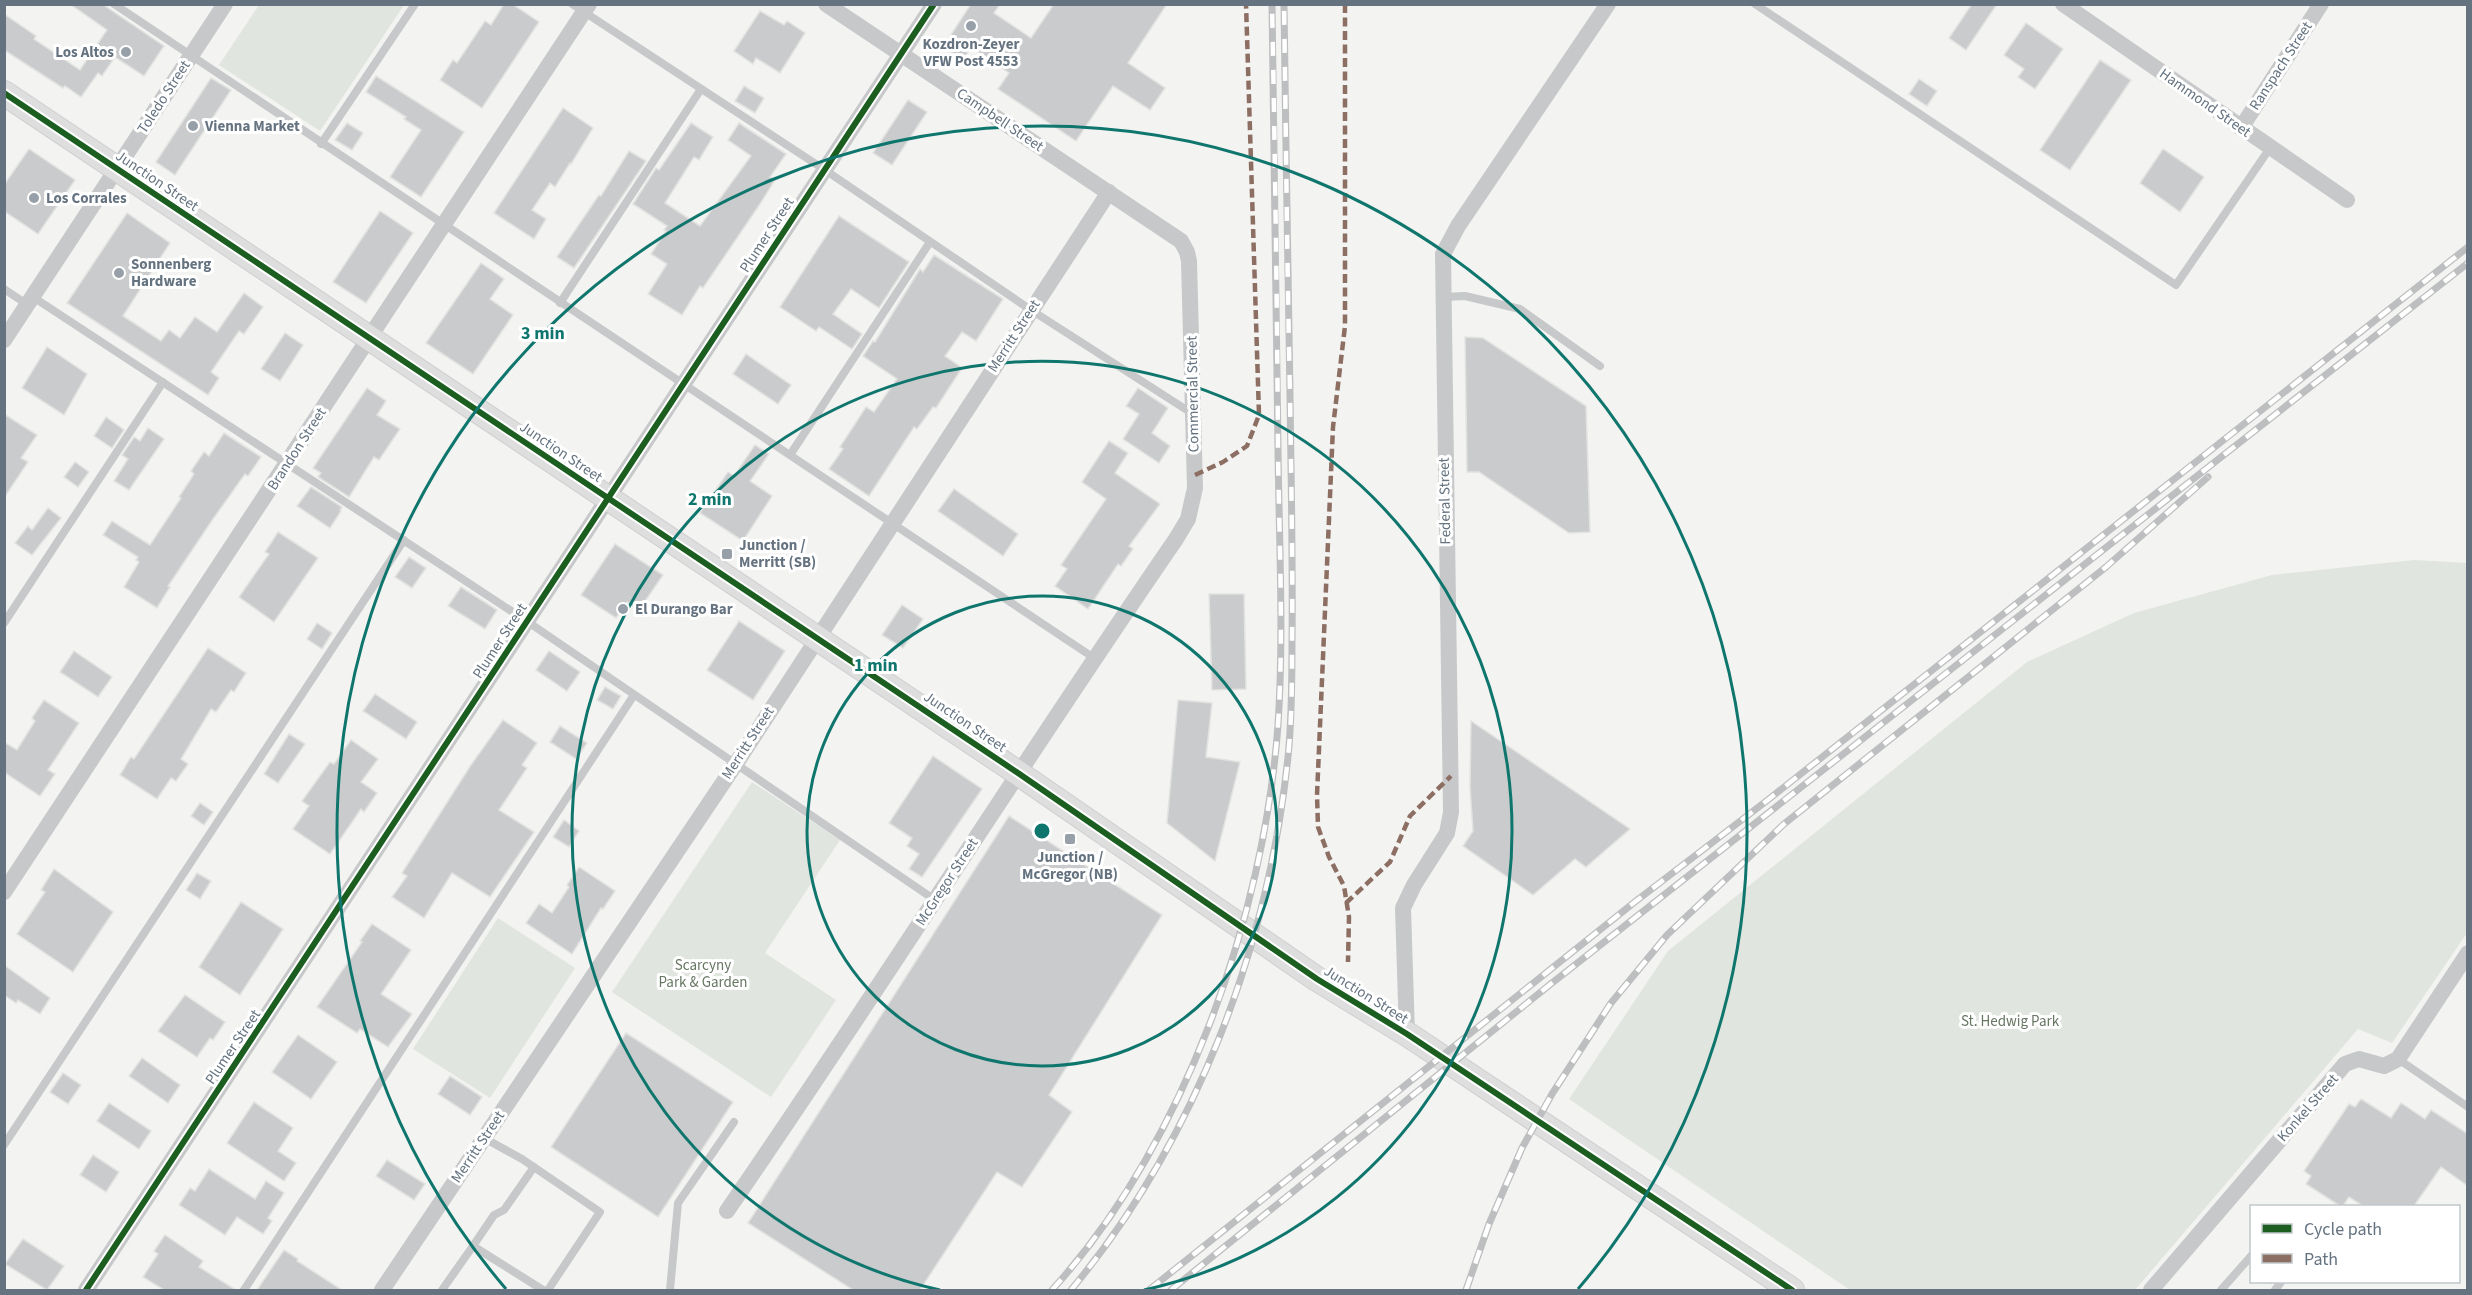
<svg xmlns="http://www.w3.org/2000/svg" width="2472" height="1295" font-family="'Source Sans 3',sans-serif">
<rect width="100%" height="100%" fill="#f3f3f1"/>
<g fill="#e1e5df">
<polygon points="259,5 259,4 404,5 320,131 219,65"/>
<polygon points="2414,560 2467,563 2467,933 2392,1043 2358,1029 2135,1290 1850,1290 1569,1099 1668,951 2027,662 2134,613 2272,575"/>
<polygon points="752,782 840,840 765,953 836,1000 771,1097 612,992"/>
<polygon points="498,918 575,968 490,1098 413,1049"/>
</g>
<g fill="#cacbcc" stroke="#e2e2e1" stroke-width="1.5">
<polygon points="70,4 102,4 164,46 144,76 115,57 102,76 98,73 81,97 65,86 63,88 4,50 4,14 36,36 34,39 80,70 107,30"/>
<polygon points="504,4 512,4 539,22 482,108 440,80 453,60 457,63 485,21 491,25"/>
<polygon points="971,4 1000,4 994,13 1031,38 1054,4 1167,4 1128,63 1165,88 1150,110 1113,86 1076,141 998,89 1009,73 971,47 963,60 943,47"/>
<polygon points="1972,4 1997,4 1966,50 1949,38"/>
<polygon points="760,11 784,25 787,21 805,33 780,73 756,58 753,64 734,51"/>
<polygon points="2026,23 2063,49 2035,89 2018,77 2024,69 2004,55"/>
<polygon points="2100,60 2131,80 2070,170 2040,150"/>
<polygon points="376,76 464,132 421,197 390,177 421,130 404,119 406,117 366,92"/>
<polygon points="211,78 231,90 175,175 156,162"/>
<polygon points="1919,79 1937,91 1927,106 1909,94"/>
<polygon points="744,86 764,98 755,113 735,101"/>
<polygon points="908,100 927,112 892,165 873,153"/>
<polygon points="563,108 593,128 571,164 570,163 555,187 550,183 532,210 546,219 534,239 494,213"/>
<polygon points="347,123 363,133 352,150 335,140"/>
<polygon points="691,123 713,137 699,160 694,157 665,203 700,226 751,156 728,140 739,123 786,154 770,177 775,180 760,204 703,288 700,286 682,315 648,294 667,264 651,254 666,231 664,230 667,226 633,204 656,168 659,170"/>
<polygon points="29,149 75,180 38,234 4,211 4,185"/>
<polygon points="2163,149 2204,177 2180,212 2140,183"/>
<polygon points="629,151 646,161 574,268 557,257 599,195 601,196"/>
<polygon points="380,211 413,233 366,303 333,282"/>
<polygon points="127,213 170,243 123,316 161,341 169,330 180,338 195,317 217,332 244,293 263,307 244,334 239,331 211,372 219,378 208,395 67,303"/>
<polygon points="839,216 909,262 879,308 851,289 833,314 862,334 852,349 819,327 816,331 780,307"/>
<polygon points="934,255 1003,299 976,341 962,332 945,356 962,368 936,408 933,407 917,429 914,427 869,496 829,469 843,449 840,447 866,407 874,412 897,379 863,356 873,341 875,342 920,269 923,272"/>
<polygon points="481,263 504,279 490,299 513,315 473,374 426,343"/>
<polygon points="285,333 303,345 280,381 261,369"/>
<polygon points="1465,337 1483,338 1586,406 1590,532 1569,533 1479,472 1467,472"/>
<polygon points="47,347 87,374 64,415 22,388"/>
<polygon points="746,354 791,385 778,404 733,374"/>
<polygon points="367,388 386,401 377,415 400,429 379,460 374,457 349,497 318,477 321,473 313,468"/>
<polygon points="1138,388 1168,408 1152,433 1170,446 1159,463 1123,439 1139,414 1126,406"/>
<polygon points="4,414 37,435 21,458 28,462 4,498"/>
<polygon points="106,417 124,430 112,448 94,436"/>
<polygon points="148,428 164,439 129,490 114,481 128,459 122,455 134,437 140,441"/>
<polygon points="224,433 261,457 248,476 245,474 213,519 168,586 170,587 157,608 124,587 139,562 136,560 138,557 103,535 112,521 150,545 181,498 179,497 194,474 191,471 204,452 209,456"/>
<polygon points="1109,441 1128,453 1115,473 1160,504 1129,546 1133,549 1121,566 1118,564 1088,609 1055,586 1067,569 1061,565 1106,499 1082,482"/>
<polygon points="755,445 769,454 750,481 772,496 743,541 700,513 728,472 734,476"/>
<polygon points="75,462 89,472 78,487 64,477"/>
<polygon points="311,487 342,507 340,510 341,511 330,528 297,506"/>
<polygon points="954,489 1018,534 1003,556 938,511"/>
<polygon points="48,508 61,518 32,555 15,543 28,526 32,530"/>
<polygon points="278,532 318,558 274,622 239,597 269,554 265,552"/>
<polygon points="615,544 663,575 639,610 627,602 616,618 581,595"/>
<polygon points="409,557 426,568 412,588 395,577"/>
<polygon points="461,587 497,610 485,629 448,606"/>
<polygon points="1209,594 1244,594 1246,689 1212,690"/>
<polygon points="902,605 923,619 903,648 882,635"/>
<polygon points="739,621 785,651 753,700 707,670"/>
<polygon points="317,623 332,633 322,649 307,639"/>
<polygon points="208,648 246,673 234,692 231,690 216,712 211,709 181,759 188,764 176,781 171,778 157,799 120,775 131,757 134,759"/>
<polygon points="74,651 112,677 98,697 60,672"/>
<polygon points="549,651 580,672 567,691 536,670"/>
<polygon points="605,687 621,696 613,709 597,700"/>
<polygon points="375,694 417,722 406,739 363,711"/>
<polygon points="44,700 79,723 48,770 55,774 40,796 4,772 4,742 17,750 35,721 32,718"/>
<polygon points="1178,700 1212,703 1206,757 1240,762 1215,861 1167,823"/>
<polygon points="503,720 537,743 522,765 527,768 499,810 534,832 490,897 452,873 424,918 392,897 407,876 402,873 471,765"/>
<polygon points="1471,721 1630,829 1586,867 1575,859 1533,895 1463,846 1473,831 1470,787"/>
<polygon points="560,726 587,743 576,759 550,742"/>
<polygon points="289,734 305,744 278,783 264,774"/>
<polygon points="351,740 378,759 361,782 377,793 364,812 361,809 330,854 293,829 309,806 302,801 330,762 334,764"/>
<polygon points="933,756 982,789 922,877 909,869 919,854 907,846 912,838 889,823"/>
<polygon points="200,803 213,812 204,825 191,816"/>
<polygon points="1009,816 1162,915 1049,1095 1072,1112 1022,1187 997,1172 920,1290 853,1290 748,1223"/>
<polygon points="564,820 579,831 569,847 553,837"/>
<polygon points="579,867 615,891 603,909 601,908 572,954 526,923 539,904 552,913 569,887 567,885"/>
<polygon points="54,869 113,912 73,972 17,934 45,892 41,890"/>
<polygon points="197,873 211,881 200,899 186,890"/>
<polygon points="241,902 283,929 240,995 199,967"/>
<polygon points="372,924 411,950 381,994 412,1014 388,1047 360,1029 357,1033 317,1007 362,942 360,941"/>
<polygon points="4,965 50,998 40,1014 18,1000 16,1003 4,995"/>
<polygon points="185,995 225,1022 213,1040 210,1038 197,1057 158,1031"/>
<polygon points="626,1033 733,1102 658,1217 551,1147"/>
<polygon points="298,1035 337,1062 311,1099 272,1072"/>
<polygon points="142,1058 180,1085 168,1103 129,1076"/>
<polygon points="63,1073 81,1085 68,1104 50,1092"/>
<polygon points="450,1076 482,1097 470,1115 438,1094"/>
<polygon points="2361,1099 2391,1118 2401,1103 2425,1119 2431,1110 2468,1134 2468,1186 2441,1167 2414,1206 2363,1206 2349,1197 2343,1206 2340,1206 2306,1184 2311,1176 2304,1171 2349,1104 2355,1107"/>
<polygon points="254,1102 293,1128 278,1151 296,1163 284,1181 227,1143"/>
<polygon points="109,1103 151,1131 139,1149 97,1121"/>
<polygon points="93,1155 119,1172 106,1192 80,1175"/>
<polygon points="387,1160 425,1184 414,1200 376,1176"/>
<polygon points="209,1169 255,1199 266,1181 284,1193 268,1218 272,1221 263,1234 237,1217 225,1235 179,1205 190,1188 195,1191"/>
<polygon points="165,1235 203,1261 199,1267 236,1290 164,1290 143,1277 158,1254 154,1251"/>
<polygon points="23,1239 64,1266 47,1290 5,1264"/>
<polygon points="284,1250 298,1259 297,1261 342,1290 257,1290"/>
</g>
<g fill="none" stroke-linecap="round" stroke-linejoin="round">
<defs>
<polyline id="secondary" points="4,93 1018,773 1317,979 1407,1034 1792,1290"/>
</defs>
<use href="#secondary" stroke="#cfcfcf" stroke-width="26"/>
<g stroke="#c7c8c9" stroke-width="8">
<polyline points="114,4 1094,658"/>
<polyline points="572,4 825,170 1031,310 1193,414"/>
<polyline points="1755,4 2176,285 2270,148"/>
<polyline points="321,144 415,4"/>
<polyline points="4,289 28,305"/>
<polyline points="33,297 528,622 935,900"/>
<polyline points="1443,297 1465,296 1520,309 1600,366"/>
<polyline points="560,303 701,89"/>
<polyline points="790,455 930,242"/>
<polyline points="4,623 163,382"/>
<polyline points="2398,1059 2468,1107"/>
<polyline points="484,1138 522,1159 600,1212 548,1290"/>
<polyline points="4,1145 404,540"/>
<polyline points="473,1246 494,1215 504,1210 534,1167"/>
<polyline points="244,1290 634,695"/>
<polyline points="442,1290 473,1246 543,1290"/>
<polyline points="670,1290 678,1203 734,1122"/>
<polyline points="2221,1290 2252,1255"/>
<polyline points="2275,1290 2281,1282"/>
</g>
<g stroke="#c7c8c9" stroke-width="16">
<polyline points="2063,4 2347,200"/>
<polyline points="2241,128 2321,4"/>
<polyline points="4,340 225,4"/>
<polyline points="4,892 589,4"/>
<polyline points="1407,1034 1403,908 1414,885 1447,833 1451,812 1443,254 1458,226 1608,4"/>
<path d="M 727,1211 C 880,989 1023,761 1176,539 L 1188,519 L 1195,488 L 1189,261 L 1187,252 L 1181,241 L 826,4"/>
<polyline points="86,1290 934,4"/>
<polyline points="382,1290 735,765 1109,192"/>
<polyline points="2151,1290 2345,1064 2359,1059 2384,1066 2398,1059 2468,953"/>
</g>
<use href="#secondary" stroke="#dddedd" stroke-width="24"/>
<defs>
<g id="rail">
<path d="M 1052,1290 C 1183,1146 1264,918 1278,725 C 1284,633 1279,541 1278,449 C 1277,301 1275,153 1272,4"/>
<path d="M 1071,1290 C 1195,1141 1268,949 1288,757 C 1292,719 1292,680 1292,642 C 1293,560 1291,477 1290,394 C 1287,264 1286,134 1284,4"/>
<polyline points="1149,1290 1636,901 1769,799 2468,247"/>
<polyline points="1171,1290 1552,983 2468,263"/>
<polyline points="1466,1290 1489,1224 1522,1148 1552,1094 1611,1003 1667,935 1784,824 2106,567 2208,477"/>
</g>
</defs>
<use href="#rail" stroke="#bdbebf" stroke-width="7"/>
<use href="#rail" stroke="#fff" stroke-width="4.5" stroke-dasharray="14" stroke-linecap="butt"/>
<g stroke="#8d6e63" stroke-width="4.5" stroke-dasharray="9 4.5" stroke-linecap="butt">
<polyline points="1345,4 1345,326 1333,427 1317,795 1318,827 1329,857 1344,886 1349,917 1348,962"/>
<polyline points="1195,475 1223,462 1247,446 1259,415 1246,4"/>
<polyline points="1346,903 1390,862 1410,816 1451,776"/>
</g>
<defs>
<g id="cycleway">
<polyline points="4,93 1018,773 1317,979 1407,1034 1792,1290"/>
<polyline points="86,1290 934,4"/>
</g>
</defs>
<use href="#cycleway" stroke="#fff" stroke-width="10"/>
<use href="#cycleway" stroke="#1b5e20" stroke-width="6"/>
</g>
<g fill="none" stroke="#0f766e" stroke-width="3">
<circle cx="1042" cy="831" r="235"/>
<path d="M940 1290A470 470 0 1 1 1144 1290"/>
<path d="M506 1289A705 705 0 1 1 1578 1289"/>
</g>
<g fill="#97a0a8" stroke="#fff" stroke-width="2">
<circle cx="971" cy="26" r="6"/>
<circle cx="126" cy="52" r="6"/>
<circle cx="193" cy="126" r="6"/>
<circle cx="34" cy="198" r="6"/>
<circle cx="119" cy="273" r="6"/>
<rect x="721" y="548" width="12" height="12" rx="3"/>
<circle cx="623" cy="609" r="6"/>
<rect x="1064" y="833" width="12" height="12" rx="3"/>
</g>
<g text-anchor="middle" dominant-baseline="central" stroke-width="6" stroke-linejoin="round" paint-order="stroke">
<g font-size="15" font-weight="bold" fill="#657380" stroke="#fff" text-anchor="start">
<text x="971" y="44" text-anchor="middle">Kozdron-Zeyer<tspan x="971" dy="17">VFW Post 4553</tspan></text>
<text x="114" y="52" text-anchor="end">Los Altos</text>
<text x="205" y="126">Vienna Market</text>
<text x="46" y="198">Los Corrales</text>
<text x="131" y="264">Sonnenberg<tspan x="131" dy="17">Hardware</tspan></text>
<text x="739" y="545">Junction /<tspan x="739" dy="17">Merritt (SB)</tspan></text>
<text x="635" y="609">El Durango Bar</text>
<text x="1070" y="857" text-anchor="middle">Junction /<tspan x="1070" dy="17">McGregor (NB)</tspan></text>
</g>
<g font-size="15" fill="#657380" stroke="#fff">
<text transform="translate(2281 66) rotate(-57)">Ranspach Street</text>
<text transform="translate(164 97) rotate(-57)">Toledo Street</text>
<text transform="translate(2205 103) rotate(35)">Hammond Street</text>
<text transform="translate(1000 120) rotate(34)">Campbell Street</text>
<text transform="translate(157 181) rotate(34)">Junction Street</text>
<text transform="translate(767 235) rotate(-57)">Plumer Street</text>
<text transform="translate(1014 336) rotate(-57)">Merritt Street</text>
<text transform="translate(1193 394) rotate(-91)">Commercial Street</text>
<text transform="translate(297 449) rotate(-57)">Brandon Street</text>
<text transform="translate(561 452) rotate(34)">Junction Street</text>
<text transform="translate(1445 501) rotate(-91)">Federal Street</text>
<text transform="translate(500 641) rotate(-57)">Plumer Street</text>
<text transform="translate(965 722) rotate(34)">Junction Street</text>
<text transform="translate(748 743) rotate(-57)">Merritt Street</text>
<text transform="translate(947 882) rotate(-57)">McGregor Street</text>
<text transform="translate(1366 995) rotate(32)">Junction Street</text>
<text transform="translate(233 1047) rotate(-56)">Plumer Street</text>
<text transform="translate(2308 1108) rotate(-49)">Konkel Street</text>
<text transform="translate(478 1147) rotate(-56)">Merritt Street</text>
</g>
<g font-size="15" fill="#677763" stroke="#fff">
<text x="703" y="965">Scarcyny<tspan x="703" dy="17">Park &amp; Garden</tspan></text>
<text x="2010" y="1021">St. Hedwig Park</text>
</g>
</g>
<circle cx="1042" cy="831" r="9" fill="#0f766e" stroke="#fff" stroke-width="3"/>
<g font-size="18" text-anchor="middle" font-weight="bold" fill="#0f766e" stroke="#fff" stroke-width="6" stroke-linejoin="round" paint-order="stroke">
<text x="543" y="339">3 min</text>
<text x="710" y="505">2 min</text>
<text x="876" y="671">1 min</text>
</g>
<rect width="2472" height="1295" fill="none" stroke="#657380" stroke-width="12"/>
<rect x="2250" y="1205" width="210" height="78" fill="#ffffff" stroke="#c1c7cc" stroke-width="1.5"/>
<rect x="2262" y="1224" width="30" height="9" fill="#1b5e20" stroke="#c1c7cc" stroke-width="1.5"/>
<text x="2304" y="1235" font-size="18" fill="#657380">Cycle path</text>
<rect x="2262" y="1254" width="30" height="9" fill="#8d6e63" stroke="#c1c7cc" stroke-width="1.5"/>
<text x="2304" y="1265" font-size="18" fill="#657380">Path</text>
</svg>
